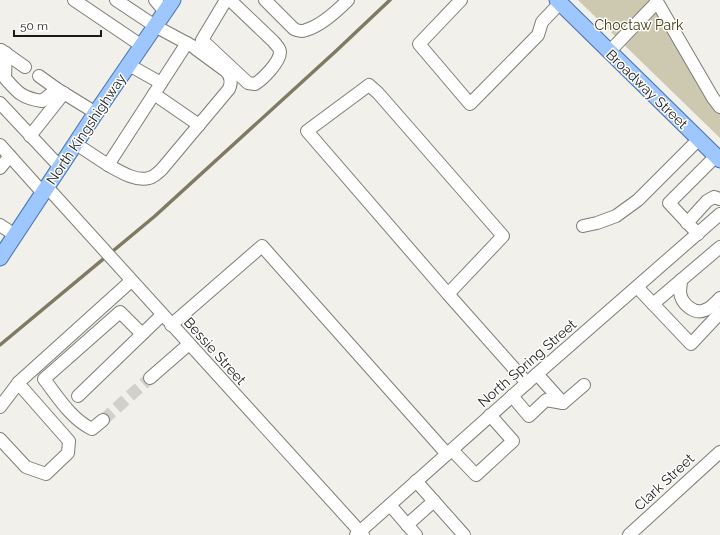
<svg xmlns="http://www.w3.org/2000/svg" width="720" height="535" font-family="Raleway,sans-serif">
<rect width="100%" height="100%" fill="#f1f0ea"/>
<polygon fill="#cdc8b0" points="578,0 652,0 720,107 720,138"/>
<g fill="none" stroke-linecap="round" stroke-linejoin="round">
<polyline stroke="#807a62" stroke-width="3.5" points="0,345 155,216 336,51 390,0"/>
<polyline stroke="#d1d0ca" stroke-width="12" stroke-dasharray="12 6" stroke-linecap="butt" points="103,420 150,378"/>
<defs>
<g id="minor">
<polyline points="74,0 142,46"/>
<polyline points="116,0 155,26 194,47"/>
<polyline points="155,0 165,12"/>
<path d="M 226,0 L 202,40 L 248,83 L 255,84 C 263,79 280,62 280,52 C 280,48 276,45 274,42 L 230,0"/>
<path d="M 265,0 L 294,29 C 298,31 302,32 306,30 C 320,26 338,10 348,0"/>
<polyline points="461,0 419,44 470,104 538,35 542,22 560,3"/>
<polyline points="656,0 713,98 720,107"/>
<polyline points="1,50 25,67"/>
<polyline points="609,52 657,2"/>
<path d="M 6,53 L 5,78 C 18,93 22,98 42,101 L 57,89"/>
<polyline points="129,65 161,83"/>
<polyline points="39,76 57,89 96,113"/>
<polygon points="369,85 378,93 503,236 448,294 307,131"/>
<polyline points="154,94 199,125"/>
<polyline points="0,103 60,167"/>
<polyline points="30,136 64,93"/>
<polyline points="76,144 108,165 187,43"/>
<polyline points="0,145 43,193"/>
<path d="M 108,165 C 119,171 136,182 149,178 C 154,177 158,173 162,169 L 229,89 C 232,82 231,76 226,71 L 196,49"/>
<polyline points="0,168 10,156"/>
<polyline points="47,187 363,535"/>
<polyline points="687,223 707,201 714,197 720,199"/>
<polyline points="0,225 15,235"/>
<polyline points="583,226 597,223 616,216 638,200 699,139"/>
<polyline points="698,234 669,203 716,156"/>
<path d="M 681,280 C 681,284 680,289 680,292 C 681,304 695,315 705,310 C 711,308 716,302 720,298"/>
<polyline points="637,287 691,344 720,313"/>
<polyline points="448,294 527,383"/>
<polyline points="653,304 720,247"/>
<polyline points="171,325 262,246 447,454"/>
<polyline points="537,374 563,403"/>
<polyline points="150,378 189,344"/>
<polyline points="78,396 162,315"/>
<polyline points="512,396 529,416 546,400 563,403 584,385"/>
<polyline points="0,407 19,382 131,281"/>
<path d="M 103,420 L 92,429 C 71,419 58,397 44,379 L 120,312 L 142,334"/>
<polyline points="0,439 26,467 46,474 68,453 69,441 18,383"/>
<polyline points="452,450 476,475 513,441 490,415"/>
<polyline points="416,481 464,535"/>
<polyline points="390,505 416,535"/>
<polyline points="407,525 434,501"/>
<polyline points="356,535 537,374 720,214"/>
<polyline points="629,535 720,452"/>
</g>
<g id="major">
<polyline points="557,0 720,160"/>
<polyline points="0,258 93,117 173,0"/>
</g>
</defs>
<use href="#minor" stroke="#7d7c76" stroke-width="14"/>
<use href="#major" stroke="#4672ae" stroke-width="17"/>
<use href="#minor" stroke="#fff" stroke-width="12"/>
<use href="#major" stroke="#9ec7ff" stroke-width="15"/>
</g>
<g text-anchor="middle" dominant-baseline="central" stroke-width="3" stroke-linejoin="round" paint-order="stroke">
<g font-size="14" fill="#463c10" stroke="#fff">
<text x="639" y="25">Choctaw Park</text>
</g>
<g font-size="14" fill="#1b1a18" stroke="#fff">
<text transform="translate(647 89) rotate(44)">Broadway Street</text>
<text transform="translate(86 129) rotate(-56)">North Kingshighway</text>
<text transform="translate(215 351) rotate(48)">Bessie Street</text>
<text transform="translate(527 363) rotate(-41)">North Spring Street</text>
<text transform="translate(664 482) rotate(-43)">Clark Street</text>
</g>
</g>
<path d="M14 30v6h87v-6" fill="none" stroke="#1b1a18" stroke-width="2"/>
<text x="20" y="30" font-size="12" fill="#1b1a18" stroke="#ffffff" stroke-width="3" paint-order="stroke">50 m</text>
</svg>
